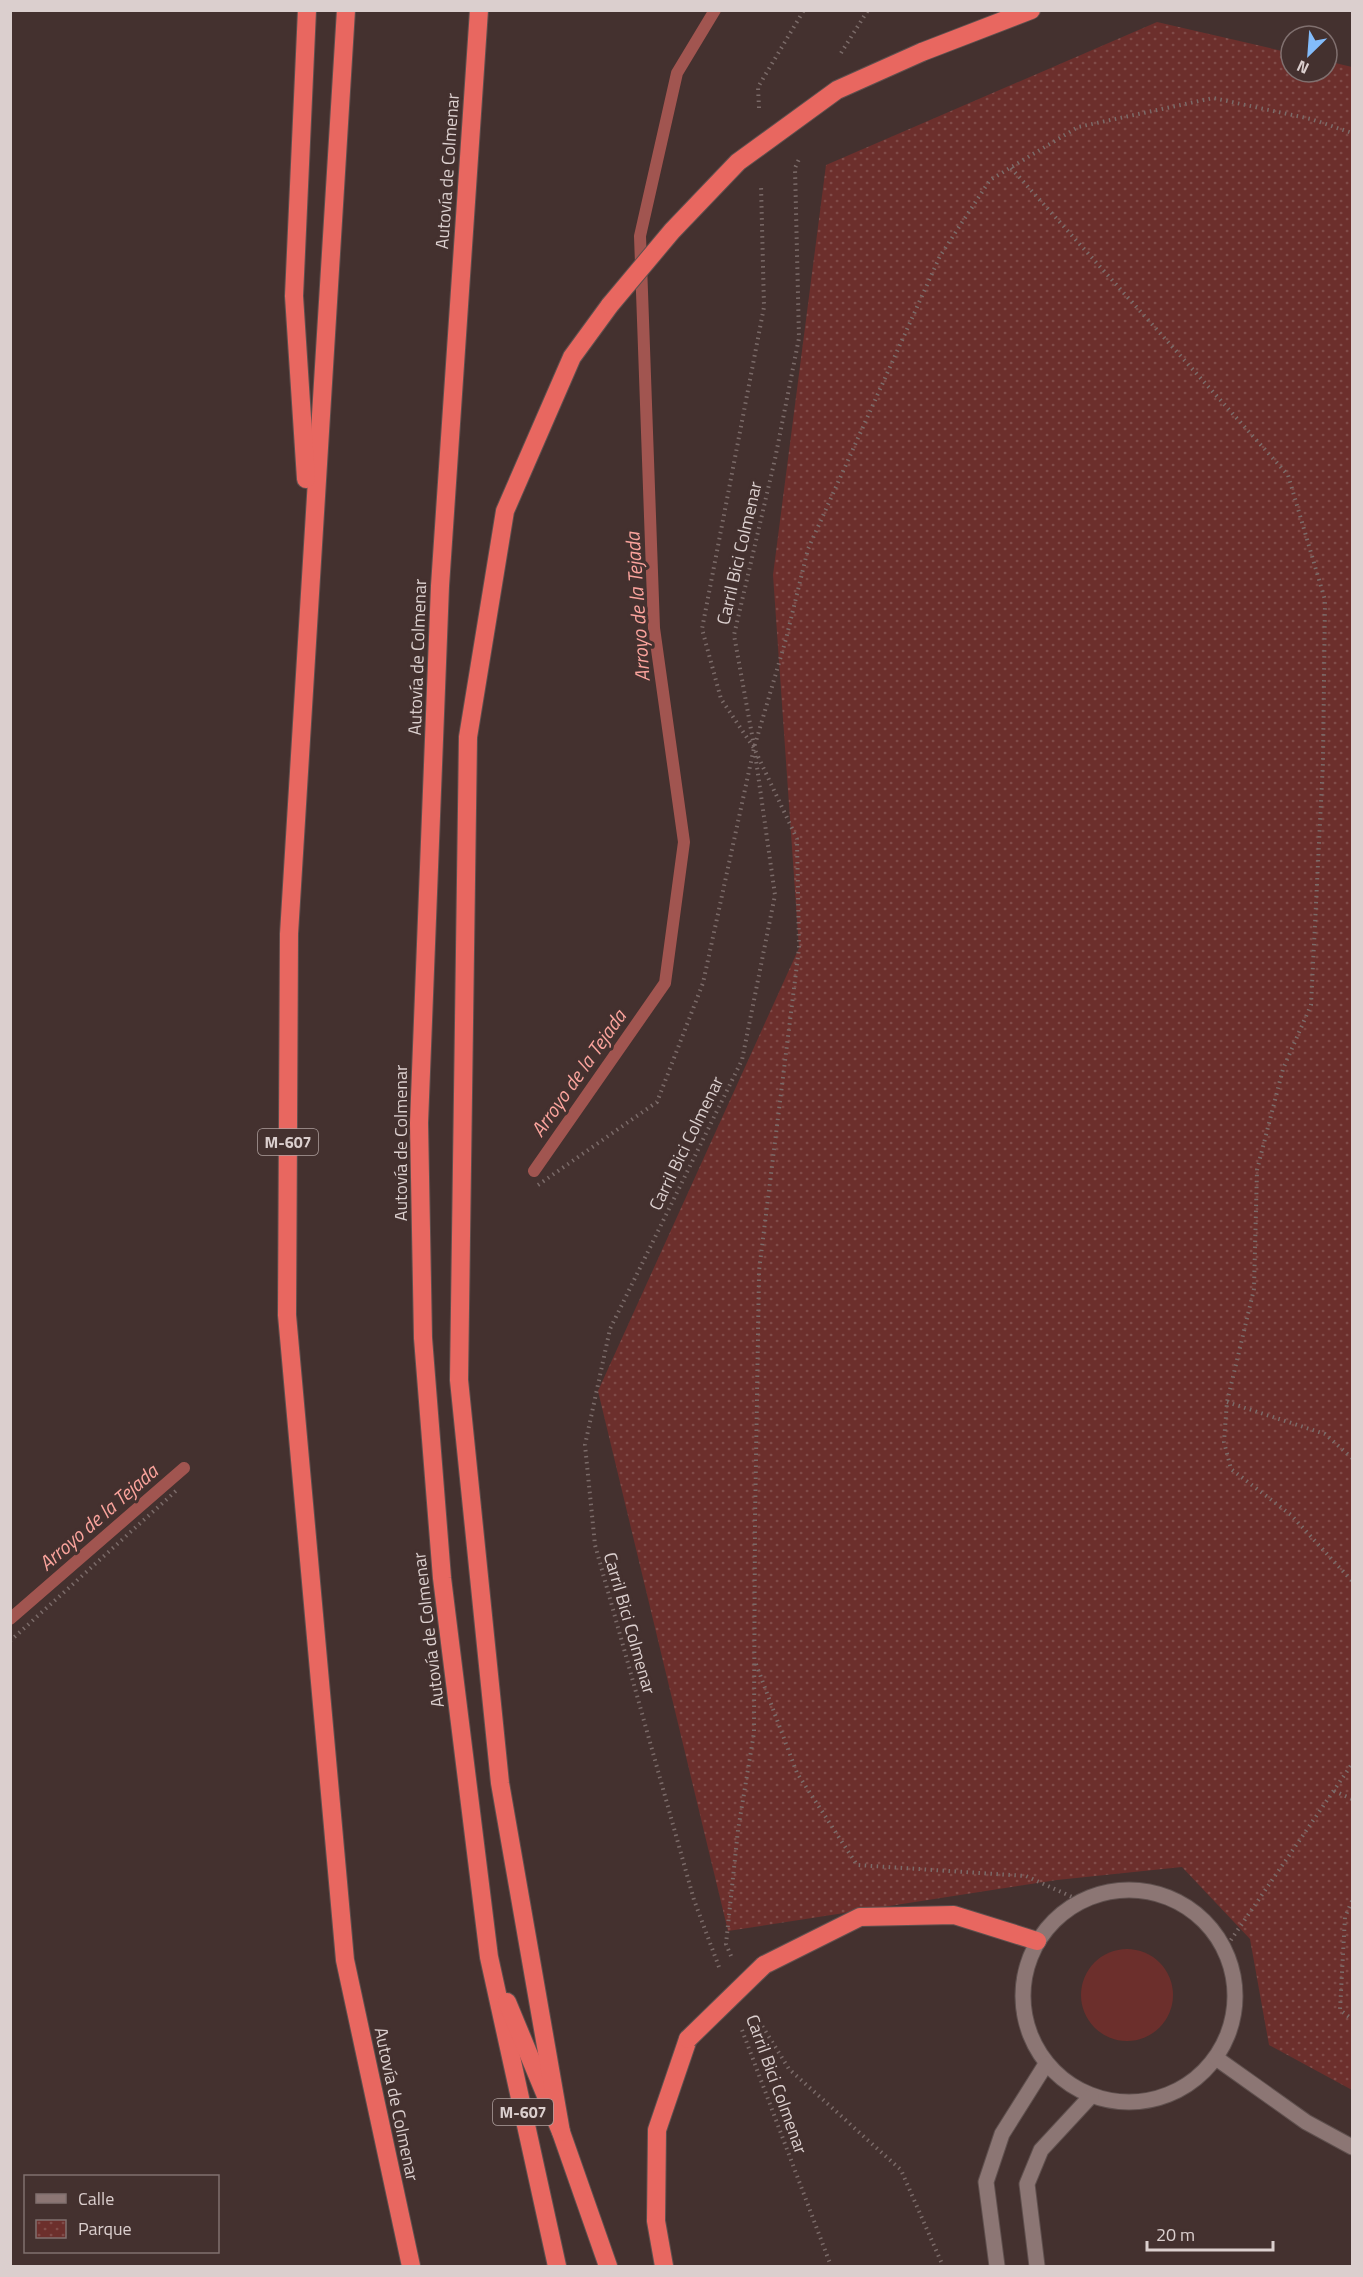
<svg xmlns="http://www.w3.org/2000/svg" width="1363" height="2277" font-family="'Titillium Web',sans-serif">
<defs>
<pattern id="park-dots" width="8" height="8" patternUnits="userSpaceOnUse" patternTransform="scale(1.5)"><rect width="8" height="8" fill="#6c2f2c"/><path d="M2 2h.1M6 6h.1" fill="none" stroke="#804c49" stroke-width="1.8" stroke-linecap="round"/></pattern>
</defs>
<rect width="100%" height="100%" fill="#44312f"/>
<polygon fill="url(#park-dots)" points="1157,22 1291,53 1291,72 1327,72 1327,61 1352,67 1352,2090 1269,2045 1250,1939 1182,1867 1057,1880 728,1931 598,1391 799,948 773,575 826,165"/>
<circle fill="#6c2f2c" cx="1127" cy="1995" r="46"/>
<g fill="none" stroke-linecap="round" stroke-linejoin="round">
<g stroke="#a15550" stroke-width="12">
<polyline points="534,1171 665,983 684,842 654,628 640,236 677,73 715,10"/>
<polyline points="10,1619 184,1468"/>
</g>
<defs>
<g id="street">
<circle cx="1129" cy="1996" r="106"/>
<polyline points="1216,2058 1306,2122 1352,2147"/>
<polyline points="997,2266 986,2182 1002,2134 1046,2064"/>
<polyline points="1037,2266 1027,2184 1041,2150 1091,2096"/>
</g>
<g id="highway">
<polyline points="346,10 289,934 287,1315 345,1960 411,2266"/>
<polyline points="479,10 440,586 419,1123 423,1338 442,1578 489,1957 557,2266"/>
<polyline points="922,52 1031,10"/>
<polyline points="306,479 294,296 307,10"/>
<polyline points="764,1965 860,1917 954,1915 1037,1941"/>
<polyline points="507,2002 561,2132 608,2266"/>
<polyline points="561,2132 500,1783 459,1380 468,737 505,511 572,357 610,305"/>
<polyline points="664,2266 656,2221 657,2130 688,2039"/>
</g>
</defs>
<use href="#street" stroke="#5f504e" stroke-width="17"/>
<use href="#highway" stroke="#5f504e" stroke-width="20"/>
<g stroke="#7b6b69" stroke-width="4" stroke-dasharray="1.5 4.5" stroke-linecap="butt">
<polyline points="841,53 868,10"/>
<polyline points="759,108 758,87 804,10"/>
<polyline points="1011,168 1288,475 1325,600 1323,762 1311,1005 1283,1069 1257,1170 1254,1289 1227,1402 1224,1442 1231,1469 1291,1515 1352,1581"/>
<polyline points="754,746 734,635 775,459 799,338 795,168 800,157"/>
<polyline points="538,1185 657,1102 703,983 754,748 786,639 808,549 940,256 990,180 1078,127 1213,98 1311,119 1352,133"/>
<polyline points="1227,1402 1325,1434 1352,1458"/>
<polyline points="10,1641 177,1490"/>
<polyline points="756,1664 797,1773 857,1865 1026,1876 1081,1901"/>
<polyline points="1334,1791 1352,1799"/>
<polyline points="1352,1901 1345,1917 1340,2010 1352,2019"/>
<polyline points="1224,1950 1352,1764"/>
<polyline points="731,1956 726,1944 738,1830 754,1733 755,1521 759,1271 799,948 797,839 754,748 721,699 702,629 764,307 761,185"/>
<polyline points="719,1967 694,1900 595,1545 585,1445 610,1329 742,1060 775,895 755,753"/>
<polyline points="756,2016 789,2069 901,2170 943,2266"/>
<polyline points="742,2030 831,2266"/>
</g>
<use href="#street" stroke="#8c7674" stroke-width="15"/>
<use href="#highway" stroke="#e86760" stroke-width="18"/>
<defs>
<g id="highway-bridge">
<polyline points="610,305 672,231 738,162 837,90 922,52"/>
<polyline points="688,2039 764,1965"/>
</g>
</defs>
<use href="#highway-bridge" stroke="#5f504e" stroke-width="20" stroke-linecap="butt"/>
<use href="#highway-bridge" stroke="#e86760" stroke-width="18"/>
</g>
<g text-anchor="middle" dominant-baseline="central" stroke-width="6" stroke-linejoin="round" paint-order="stroke">
<g fill="#44312f" stroke="#aea09e" stroke-width="1.5">
<rect x="258" y="1129" width="60" height="26" rx="4.5"/>
<rect x="493" y="2099" width="60" height="26" rx="4.5"/>
</g>
<g font-size="16" font-weight="bold" fill="#dbcfce">
<text x="288" y="1142">M-607</text>
<text x="523" y="2112">M-607</text>
</g>
<g font-size="18" fill="#dbcfce" stroke="#44312f">
<text transform="translate(447 171) rotate(-86)">Autovía de Colmenar</text>
<text transform="translate(739 553) rotate(-77)">Carril Bici Colmenar</text>
<text transform="translate(417 657) rotate(-88)">Autovía de Colmenar</text>
<text transform="translate(400 1143) rotate(-90)">Autovía de Colmenar</text>
<text transform="translate(686 1143) rotate(-64)">Carril Bici Colmenar</text>
<text transform="translate(630 1623) rotate(74)">Carril Bici Colmenar</text>
<text transform="translate(428 1630) rotate(-97)">Autovía de Colmenar</text>
<text transform="translate(777 2084) rotate(70)">Carril Bici Colmenar</text>
<text transform="translate(397 2104) rotate(78)">Autovía de Colmenar</text>
</g>
<g font-size="20" font-style="italic" fill="#fba49d" stroke="#44312f">
<text transform="translate(637 607) rotate(-94)">Arroyo de la Tejada</text>
<text transform="translate(578 1073) rotate(-55)">Arroyo de la Tejada</text>
<text transform="translate(98 1517) rotate(-41)">Arroyo de la Tejada</text>
</g>
</g>
<rect width="1363" height="2277" fill="none" stroke="#dbcfce" stroke-width="24"/>
<rect x="24" y="2175" width="195" height="78" fill="#44312f" stroke="#80706f" stroke-width="1.5"/>
<rect x="36" y="2194" width="30" height="9" fill="#8c7674" stroke="#80706f" stroke-width="1.5"/>
<text x="78" y="2205" font-size="18" fill="#dbcfce">Calle</text>
<rect x="36" y="2220" width="30" height="18" fill="url(#park-dots)" stroke="#80706f" stroke-width="1.5"/>
<text x="78" y="2235" font-size="18" fill="#dbcfce">Parque</text>
<g transform="translate(1309 54) rotate(205)"><circle r="28" fill="#44312f" stroke="#80706f" stroke-width="1.5"/>
<path d="M0-4.5L10 22L0 15L-10 22Z" fill="#83bcfb"/>
<text y="-9" font-size="16" font-weight="bold" text-anchor="middle" fill="#dbcfce">N</text>
</g>
<path d="M1147 2241v9h126v-9" fill="none" stroke="#dbcfce" stroke-width="3"/>
<text x="1156" y="2241" font-size="18" fill="#dbcfce" stroke="#44312f" stroke-width="4.5" paint-order="stroke">20 m</text>
</svg>
